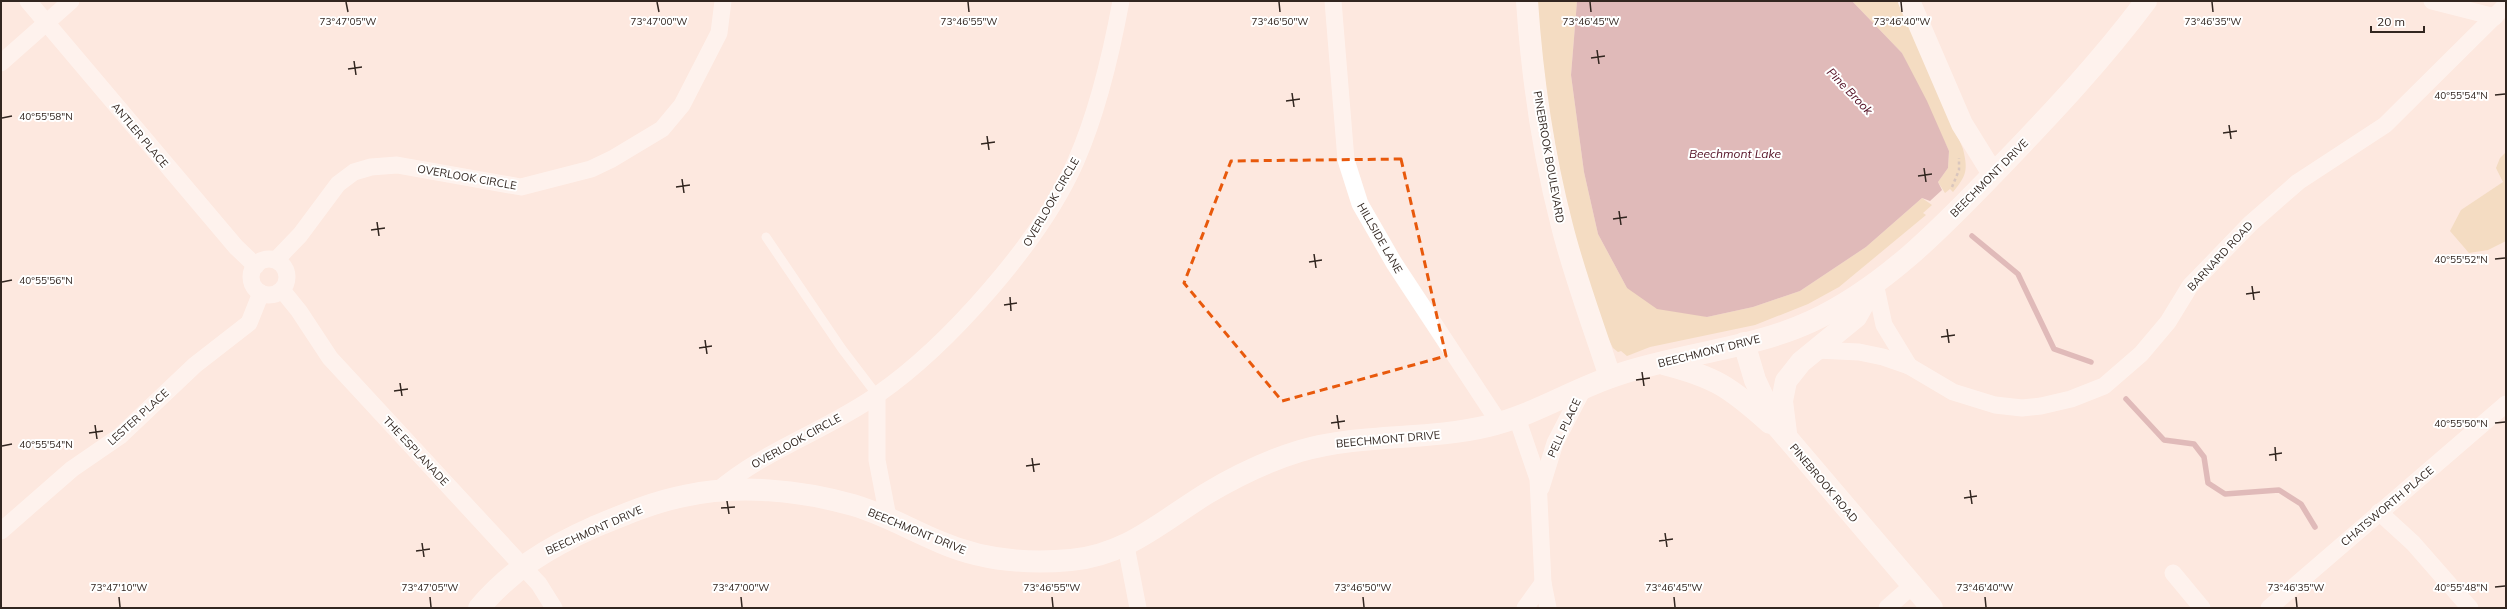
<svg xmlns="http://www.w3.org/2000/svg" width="2507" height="609" font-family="Mulish,sans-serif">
<rect width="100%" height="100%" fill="#fde8df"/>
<g fill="#e8ce9f">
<polygon points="1534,1 1577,1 1571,75 1584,172 1598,234 1627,288 1707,317 1753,307 1800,291 1866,247 1922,198 1932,205 1923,213 1926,215 1839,287 1808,304 1755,325 1650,347 1627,356 1621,351 1618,352 1613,348 1607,336 1573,240 1536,44"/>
<path d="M 1852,1 L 1902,1 L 1963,149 C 1968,170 1967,175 1953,192 L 1950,189 L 1945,193 L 1938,182 L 1948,168 L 1949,151 L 1902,53 Z"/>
<polygon points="2506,152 2506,241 2488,250 2469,253 2450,231 2461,210 2503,182 2496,168 2500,158"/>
</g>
<polygon fill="#bc848c" points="1577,1 1852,1 1902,53 1927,101 1949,151 1948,168 1938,182 1942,190 1930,201 1922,198 1866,247 1800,291 1753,307 1707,317 1657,309 1627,288 1598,234 1584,172 1571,75"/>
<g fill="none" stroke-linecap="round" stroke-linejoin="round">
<g stroke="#bc848c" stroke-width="5.5">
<polyline points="1972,236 2018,274 2054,349 2091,362"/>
<polyline points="2126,399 2164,440 2194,444 2204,457 2208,483 2225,494 2279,490 2301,504 2315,527"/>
</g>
<polyline stroke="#ad9c94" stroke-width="2.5" stroke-dasharray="3 3" stroke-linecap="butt" points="1952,187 1959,170 1959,158"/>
<polyline stroke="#fff" stroke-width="9" points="766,237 842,349 877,395"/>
<g stroke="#fff" stroke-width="17">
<polyline points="28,1 236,247 256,266"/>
<polyline points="1333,1 1346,160 1360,204 1394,263 1500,424"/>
<polyline points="2432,1 2495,17"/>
<polyline points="1,63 71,1"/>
<circle cx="269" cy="277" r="18"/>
<polyline points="276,260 300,235 338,184 354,172 371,167 397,165 521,187 591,169 612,159 662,129 682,105 719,33 723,1"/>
<polyline points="1875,283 1884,325 1909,366"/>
<polyline points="282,290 299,311 330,358 539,584 554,608"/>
<polyline points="1816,350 1859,352 1883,357 1909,366 1953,392 1995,405 2022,408 2041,406 2071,399 2104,386 2141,354 2168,322 2190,286 2250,224 2298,182 2385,125 2506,5"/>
<polyline points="877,395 877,460 888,517"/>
<polyline points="1517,418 1538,479 1543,583 1548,608"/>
<polyline points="1541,488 1555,443 1584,387"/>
<path d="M 717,491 C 764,450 826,431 877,395 C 948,346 1041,241 1076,161 C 1098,111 1111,55 1121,1"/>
<polyline points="2379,512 2413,543 2470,608"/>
<polyline points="1,531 72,469 120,436 195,365 249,323 261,293"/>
<polyline points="1126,546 1138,608"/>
<polyline points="2173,573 2202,608"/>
<polyline points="1525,608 1543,583"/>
<polyline points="1887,608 1912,586"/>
<polyline points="2269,608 2506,404"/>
</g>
<g stroke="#fff" stroke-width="22">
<path d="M 1527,1 C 1532,76 1543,153 1562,226 C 1575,278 1594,327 1610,377"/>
<polyline points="1909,1 1962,124 1993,174"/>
<polyline points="1744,343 1755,380 1776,425 1932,608"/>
<path d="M 1664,364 C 1715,377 1730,387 1770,423"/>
<polyline points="1786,433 1782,401 1786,381 1801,362 1856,317 1874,285"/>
<path d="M 479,608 C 511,570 549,547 594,527 C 623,515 653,502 684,496 C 738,484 800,490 853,505 C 884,514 911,530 940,542 C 981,560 1027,564 1071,560 C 1126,555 1161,522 1206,494 C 1236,476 1267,461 1300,451 C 1362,433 1426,441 1488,426 C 1535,415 1575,388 1620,374 C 1683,353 1752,349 1812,321 C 1887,286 1946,223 2002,165 C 2053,112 2102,60 2146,1"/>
</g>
</g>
<path d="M0 0H2507V609H0ZM 1401,159 L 1446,356 L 1282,401 L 1184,283 L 1231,161 Z" fill="#fde8df" fill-opacity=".55" fill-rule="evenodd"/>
<path fill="none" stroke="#e8590c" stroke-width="3" stroke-dasharray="8 5" stroke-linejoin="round" d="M 1401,159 L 1446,356 L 1282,401 L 1184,283 L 1231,161 Z"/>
<path fill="none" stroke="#322620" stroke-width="1.5" d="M 346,2 L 348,12M 657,2 L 659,12M 968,2 L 969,12M 1279,2 L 1280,12M 1590,2 L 1591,12M 1901,2 L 1902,12M 2212,2 L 2213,12M 1597,50 L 1599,64M 1591,58 L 1605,56M 354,61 L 356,75M 348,69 L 362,67M 1292,93 L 1294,107M 2495,95 L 2505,94M 1286,101 L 1300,99M 2,118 L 12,116M 2229,125 L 2231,139M 2223,133 L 2237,131M 987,136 L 989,150M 981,144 L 995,142M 1924,168 L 1926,182M 1918,176 L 1932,174M 682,179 L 684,193M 676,187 L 690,185M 1619,211 L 1621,225M 1613,219 L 1627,217M 377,222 L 379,236M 371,230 L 385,228M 1314,254 L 1316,268M 2495,259 L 2505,258M 1309,262 L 1322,260M 2,282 L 12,280M 2252,286 L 2254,300M 2246,294 L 2260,292M 1010,297 L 1011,311M 1004,305 L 1017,303M 1947,329 L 1949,343M 1941,337 L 1955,335M 705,340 L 707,354M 699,348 L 712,346M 1642,372 L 1644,386M 1636,380 L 1650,378M 400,383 L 402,396M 394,391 L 408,389M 1337,415 L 1339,429M 1331,423 L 1345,421M 2495,423 L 2505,422M 95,425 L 97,439M 89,433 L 103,431M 2,446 L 12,444M 2275,447 L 2276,461M 2269,455 L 2282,453M 1032,458 L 1034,472M 1026,466 L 1040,464M 1970,490 L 1972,504M 1964,498 L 1977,496M 727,501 L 729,514M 721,508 L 735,507M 1665,533 L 1667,547M 1659,541 L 1673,539M 422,543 L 424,557M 416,551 L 430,549M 2495,587 L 2505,586M 119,597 L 120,607M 430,597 L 431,607M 741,597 L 742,607M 1052,597 L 1053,607M 1363,597 L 1364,607M 1674,597 L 1675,607M 1985,597 L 1986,607M 2296,597 L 2297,607"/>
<g text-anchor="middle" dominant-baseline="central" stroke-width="4" stroke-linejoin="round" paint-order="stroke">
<g font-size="11" fill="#322620" stroke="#fff">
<text transform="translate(140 135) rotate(50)">ANTLER PLACE</text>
<text transform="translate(1549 157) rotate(80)">PINEBROOK BOULEVARD</text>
<text transform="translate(467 177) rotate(10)">OVERLOOK CIRCLE</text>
<text transform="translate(1989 178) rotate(-45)">BEECHMONT DRIVE</text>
<text transform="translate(1051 202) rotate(-60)">OVERLOOK CIRCLE</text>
<text transform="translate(1380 238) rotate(60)">HILLSIDE LANE</text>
<text transform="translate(2220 256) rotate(-47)">BARNARD ROAD</text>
<text transform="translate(1709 351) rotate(-14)">BEECHMONT DRIVE</text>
<text transform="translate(138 417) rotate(-42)">LESTER PLACE</text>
<text transform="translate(1564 428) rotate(-65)">PELL PLACE</text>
<text transform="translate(1388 439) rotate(-5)">BEECHMONT DRIVE</text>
<text transform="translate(796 441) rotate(-29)">OVERLOOK CIRCLE</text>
<text transform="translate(416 451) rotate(47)">THE ESPLANADE</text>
<text transform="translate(1824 483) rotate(50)">PINEBROOK ROAD</text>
<text transform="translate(2387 506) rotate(-40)">CHATSWORTH PLACE</text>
<text transform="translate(594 530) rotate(-24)">BEECHMONT DRIVE</text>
<text transform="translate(917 531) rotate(22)">BEECHMONT DRIVE</text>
</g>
<g font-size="12" font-style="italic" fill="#510c20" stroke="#fff">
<text transform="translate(1850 91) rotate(46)">Pine Brook</text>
<text x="1735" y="153">Beechmont Lake</text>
</g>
</g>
<g font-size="10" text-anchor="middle" fill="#322620" stroke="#fff" stroke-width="4" stroke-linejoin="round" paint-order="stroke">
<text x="348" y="25">73°47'05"W</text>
<text x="659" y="25">73°47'00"W</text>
<text x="969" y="25">73°46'55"W</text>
<text x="1280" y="25">73°46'50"W</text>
<text x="1591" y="25">73°46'45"W</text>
<text x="1902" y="25">73°46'40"W</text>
<text x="2213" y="25">73°46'35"W</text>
<text x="2461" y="99">40°55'54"N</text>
<text x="46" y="120">40°55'58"N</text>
<text x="2461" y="263">40°55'52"N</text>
<text x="46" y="284">40°55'56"N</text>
<text x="2461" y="427">40°55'50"N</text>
<text x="46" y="448">40°55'54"N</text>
<text x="119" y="591">73°47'10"W</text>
<text x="430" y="591">73°47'05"W</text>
<text x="741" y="591">73°47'00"W</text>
<text x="1052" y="591">73°46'55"W</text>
<text x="1363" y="591">73°46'50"W</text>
<text x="1674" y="591">73°46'45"W</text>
<text x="1985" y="591">73°46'40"W</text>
<text x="2296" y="591">73°46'35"W</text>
<text x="2461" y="591">40°55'48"N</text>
</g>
<rect width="2507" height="609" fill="none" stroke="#322620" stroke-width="4"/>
<path d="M2371 26v6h53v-6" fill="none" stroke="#322620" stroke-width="2"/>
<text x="2377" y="26" font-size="12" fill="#322620" stroke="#ffffff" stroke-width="3" paint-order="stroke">20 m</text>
</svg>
